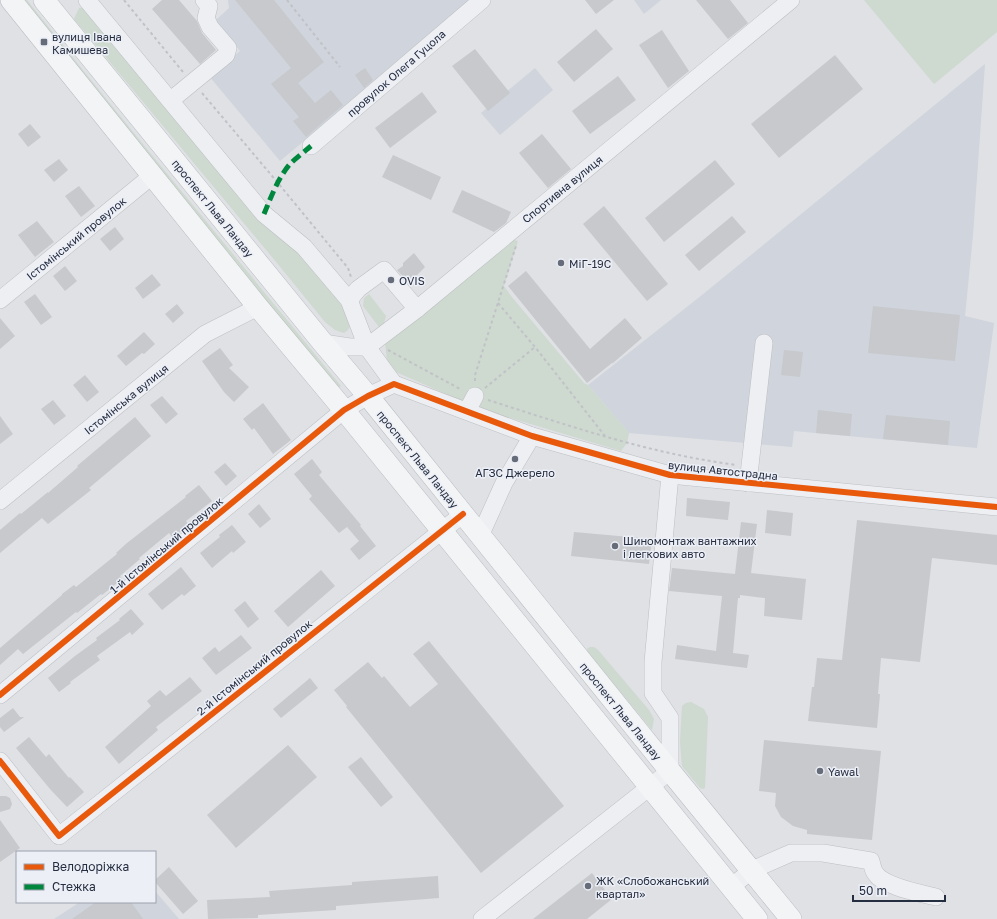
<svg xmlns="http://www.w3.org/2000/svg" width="997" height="919" font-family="'Golos Text',sans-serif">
<rect width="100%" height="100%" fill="#dfe1e5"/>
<g fill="#d0d4dc">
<polygon points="228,0 473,0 280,161 209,76 240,51 215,21 229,8"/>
<polygon points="634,0 661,0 644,14"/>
<polygon points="985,64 973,235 965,316 994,323 977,448 794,431 792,447 629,433 588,385 702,295"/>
<polygon points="535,68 553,90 500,135 481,113"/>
<polygon points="155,891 179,919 54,919 80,902 155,902"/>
</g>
<g fill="#ced9cf">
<path d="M 18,0 L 27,0 C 130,130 236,257 341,386 L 336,389 Z"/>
<polygon points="864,0 997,0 997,32 934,84"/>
<path d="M 88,7 L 352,317 C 351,325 351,328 344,333 L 335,330 L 325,322 L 277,263 L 74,19 L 79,8 Z"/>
<polygon points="510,239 518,241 504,286 511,296 584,383 588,385 629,433 627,443 621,451 480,409 396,372 387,362 385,341"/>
<polygon points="369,294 386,316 384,323 379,327 363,306 364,298"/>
<polygon points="590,647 594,647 598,650 649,710 654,719 652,730 588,653 587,649"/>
<polygon points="691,702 704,709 708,717 705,788 703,789 700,788 682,766 680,742 682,706 686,703"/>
</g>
<g fill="#c7c9cd">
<polygon points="162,0 179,0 197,21 202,33 216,50 200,64 152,9"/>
<polygon points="235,0 274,0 324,62 298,83 315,103 331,90 343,105 306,137 293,121 299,117 271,84 291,68"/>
<polygon points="585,0 614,0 596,14"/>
<polygon points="696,0 730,0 748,23 728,39"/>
<polygon points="596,29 613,49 574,82 557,62"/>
<polygon points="662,30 689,71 668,88 639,45"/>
<polygon points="475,49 510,93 488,111 452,66"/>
<polygon points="835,55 863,89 779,158 751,124"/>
<polygon points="365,68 373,80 364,88 355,75"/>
<polygon points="618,76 636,100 590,134 572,111"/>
<polygon points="422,92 437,112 390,148 375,128"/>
<polygon points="30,124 41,137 28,147 18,134"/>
<polygon points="542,134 571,169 548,188 519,153"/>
<polygon points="393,155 441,177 431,200 382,177"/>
<polygon points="59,159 68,170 54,182 44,170"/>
<polygon points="715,160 735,184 664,242 645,218"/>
<polygon points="79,186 95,206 81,217 65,196"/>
<polygon points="462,190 511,212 506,223 494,232 452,212"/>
<polygon points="604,206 668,284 647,301 583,224"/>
<polygon points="732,216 746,232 699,271 685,255"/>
<polygon points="37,221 54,242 35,257 18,235"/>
<polygon points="115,227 124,239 110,251 100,239"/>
<polygon points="414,253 425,267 415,277 413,276 407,281 397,270 403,266 403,263"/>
<polygon points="65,266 77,281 65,291 53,276"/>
<polygon points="526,271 590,349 625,318 642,338 613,363 612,363 587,383 508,286"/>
<polygon points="152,274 161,285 143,299 135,288"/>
<polygon points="35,294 52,317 41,325 24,302"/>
<polygon points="177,304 184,313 173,323 165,314"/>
<polygon points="873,306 960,315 955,361 868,353"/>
<polygon points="0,318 15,336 0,349"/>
<polygon points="144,332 155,344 144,354 142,353 126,366 117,356"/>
<polygon points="220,348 233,365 229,368 249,387 234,402 224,392 202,361"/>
<polygon points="784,350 803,352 800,377 781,375"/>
<polygon points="85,375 99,392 87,402 73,385"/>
<polygon points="162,396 178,414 166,424 150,405"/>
<polygon points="53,400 66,416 54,425 41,409"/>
<polygon points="263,403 291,440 273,454 254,428 252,430 243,419"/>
<polygon points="818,410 852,414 850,436 816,433"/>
<polygon points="886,415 950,421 948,445 883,439"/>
<polygon points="0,416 13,434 0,444"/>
<polygon points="135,417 151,436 89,488 91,490 48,524 42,518 0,553 0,530 20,513 21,514 48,492 48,493 78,467 77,466"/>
<polygon points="312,459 322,472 319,475 361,525 360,526 376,546 359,560 350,549 359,541 347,527 339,533 309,499 312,496 294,474"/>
<polygon points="225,463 237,476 226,486 214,472"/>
<polygon points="199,485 212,501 186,521 189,525 173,538 169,533 139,558 140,559 120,576 122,579 102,595 101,594 77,613 76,612 23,654 18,649 0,665 0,648 62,595 62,594 74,585 76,587 117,554 116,553 127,543 186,497 185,496"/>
<polygon points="687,498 730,502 728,520 686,516"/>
<polygon points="259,504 271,519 260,528 248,514"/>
<polygon points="767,510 793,513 791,536 765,533"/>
<polygon points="857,520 997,535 997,565 932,558 920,662 881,658 878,694 880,694 877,728 808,721 812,687 814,687 817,658 842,660"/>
<polygon points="741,522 757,524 751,573 806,579 802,620 764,616 765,598 740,595 740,598 738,598 733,653 749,655 747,668 675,659 677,645 716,651 722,596 669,591 672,568 735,574"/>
<polygon points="232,525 246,542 233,553 232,551 212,568 200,553 220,537 219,535"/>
<polygon points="574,532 652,539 649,564 571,556"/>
<polygon points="181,567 196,586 184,596 182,594 162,610 148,594"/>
<polygon points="321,570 335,586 288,627 274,611"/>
<polygon points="245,601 259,619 248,628 234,610"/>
<polygon points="131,609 144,624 132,635 130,632 97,656 100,660 70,682 71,683 59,692 48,678 75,656 97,640 96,638 120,620 119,619"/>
<polygon points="241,635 252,648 216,675 202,658 215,647 219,652"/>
<polygon points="429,641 564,806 481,873 346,707 347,706 334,690 368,662 382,678 384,676 410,707 438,684 413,654"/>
<polygon points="190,677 202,691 156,727 158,730 119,764 105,747 151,706 147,701 160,690 166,696"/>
<polygon points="310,678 318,688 281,718 273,709"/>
<polygon points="13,708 20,717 24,717 4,732 0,727 0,718"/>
<polygon points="29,737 46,757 49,754 69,778 70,777 84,792 67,807 50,789 16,748"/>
<polygon points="764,740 881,751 872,840 807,834 807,830 793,826 781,817 775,806 776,793 759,791"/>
<polygon points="288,745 317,777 236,848 207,815"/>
<polygon points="361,757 393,797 381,807 348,767"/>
<polygon points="0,796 6,796 10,798 12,804 10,809 0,812"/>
<polygon points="0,820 20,848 0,862"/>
<polygon points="169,867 198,901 183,914 155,882 155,880"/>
<polygon points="592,873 612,899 587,919 533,919"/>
<polygon points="438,876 439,898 336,906 336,910 258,915 258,918 208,919 207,900 270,897 269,891 352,885 352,882"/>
<polygon points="96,902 131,902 143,919 72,919"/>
</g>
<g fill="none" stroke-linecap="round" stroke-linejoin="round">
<defs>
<g id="minor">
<polyline points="87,0 264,214 304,247 349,300 367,347 394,384"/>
<polyline points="171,100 226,55 228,48 210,27 206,18 209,6 204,0"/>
<polyline points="311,146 482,0"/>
<polyline points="0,300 153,175"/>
<polyline points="349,300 358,289 384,270 417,309"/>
<polyline points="323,343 350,347 367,347 417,309 791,0"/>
<polyline points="467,411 475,396"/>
<polyline points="748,483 764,343"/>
<polyline points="0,501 205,334 258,307"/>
<polyline points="480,536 504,483 532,436"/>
<polyline points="0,695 344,410 368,396 394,384 532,436 670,475 997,507"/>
<polyline points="0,761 59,836 463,514"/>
<path d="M 731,887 L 752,870 L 791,853 L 823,853 L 871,861 C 872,865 873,870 875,873 C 884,887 920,893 936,897"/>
<polyline points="482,919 670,771 670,718 653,693 653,662 670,475"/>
</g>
<g id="major">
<polyline points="11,0 258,307 344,410 757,919"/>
<polyline points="44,0 323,343 368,396 670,771 791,919"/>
</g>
</defs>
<use href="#minor" stroke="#bdbfc3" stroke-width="18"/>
<use href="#major" stroke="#bbbec3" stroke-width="22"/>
<g stroke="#c1c2c8" stroke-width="2" stroke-dasharray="3 3" stroke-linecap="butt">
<polyline points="124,0 183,72"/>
<polyline points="287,0 340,67"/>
<polyline points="202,93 278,183 348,268 351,277"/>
<polyline points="498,303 535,347 605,436"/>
<polyline points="388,350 462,390"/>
<polyline points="475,381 475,375 516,246"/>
<polyline points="485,388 535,347"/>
<path d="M 488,400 C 570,426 651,454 737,465"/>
</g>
<use href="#minor" stroke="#eeeff2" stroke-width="17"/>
<use href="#major" stroke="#f3f4f5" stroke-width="21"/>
<path stroke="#00873e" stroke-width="5" stroke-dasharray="10 5" stroke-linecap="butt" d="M 264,214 C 271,197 278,178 290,164 C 296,158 304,152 311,146"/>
<defs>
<g id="cycleway">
<polyline points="0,695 344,410 368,396 394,384 532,436 670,475 997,507"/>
<polyline points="0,761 59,836 463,514"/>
</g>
</defs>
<use href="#cycleway" stroke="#eceff6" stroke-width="8"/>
<use href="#cycleway" stroke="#e8590c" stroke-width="6"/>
</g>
<g fill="#666c7a" stroke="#eceff6" stroke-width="1.5">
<rect x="40" y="38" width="8" height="8" rx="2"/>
<circle cx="561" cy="263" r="4"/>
<circle cx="391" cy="280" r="4"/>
<circle cx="515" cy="459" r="4"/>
<circle cx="615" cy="546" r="4"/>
<circle cx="820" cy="771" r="4"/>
<circle cx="588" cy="886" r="4"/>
</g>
<g text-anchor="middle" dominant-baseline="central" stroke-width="3" stroke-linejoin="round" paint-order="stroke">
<g font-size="11" fill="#252d40" stroke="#eceff6" text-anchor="start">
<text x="52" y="36">вулиця Івана<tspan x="52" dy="13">Камишева</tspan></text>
<text x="569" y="263">МіГ-19С</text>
<text x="399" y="280">OVIS</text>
<text x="515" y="472" text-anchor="middle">АГЗС Джерело</text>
<text x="623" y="540">Шиномонтаж вантажних<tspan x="623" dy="13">і легкових авто</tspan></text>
<text x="828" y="771">Yawal</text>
<text x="596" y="880">ЖК «Слобожанський<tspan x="596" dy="13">квартал»</tspan></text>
</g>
<g font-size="11" fill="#252d40" stroke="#eceff6">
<text transform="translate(396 73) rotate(-41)">провулок Олега Гуцола</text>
<text transform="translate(562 189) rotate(-39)">Спортивна вулиця</text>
<text transform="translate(213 208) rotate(51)">проспект Льва Ландау</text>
<text transform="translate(76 238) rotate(-39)">Істомінський провулок</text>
<text transform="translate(126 399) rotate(-39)">Істомінська вулиця</text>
<text transform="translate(418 459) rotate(51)">проспект Льва Ландау</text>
<text transform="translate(723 470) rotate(6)">вулиця Автострадна</text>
<text transform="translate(166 545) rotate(-40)">1-й Істомінський провулок</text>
<text transform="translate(254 667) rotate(-39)">2-й Істомінський провулок</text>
<text transform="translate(621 711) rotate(51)">проспект Льва Ландау</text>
</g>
</g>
<rect x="16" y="851" width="140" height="52" fill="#eceff6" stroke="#9ca1ad"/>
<rect x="24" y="864" width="20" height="6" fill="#e8590c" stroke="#9ca1ad"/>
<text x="52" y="871" font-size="12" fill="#252d40">Велодоріжка</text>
<rect x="24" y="884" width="20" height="6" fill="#00873e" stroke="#9ca1ad"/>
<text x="52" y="891" font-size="12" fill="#252d40">Стежка</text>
<path d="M853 895v6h92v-6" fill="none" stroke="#252d40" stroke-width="2"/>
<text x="859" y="895" font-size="12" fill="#252d40" stroke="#eceff6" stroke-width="3" paint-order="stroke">50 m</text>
</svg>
